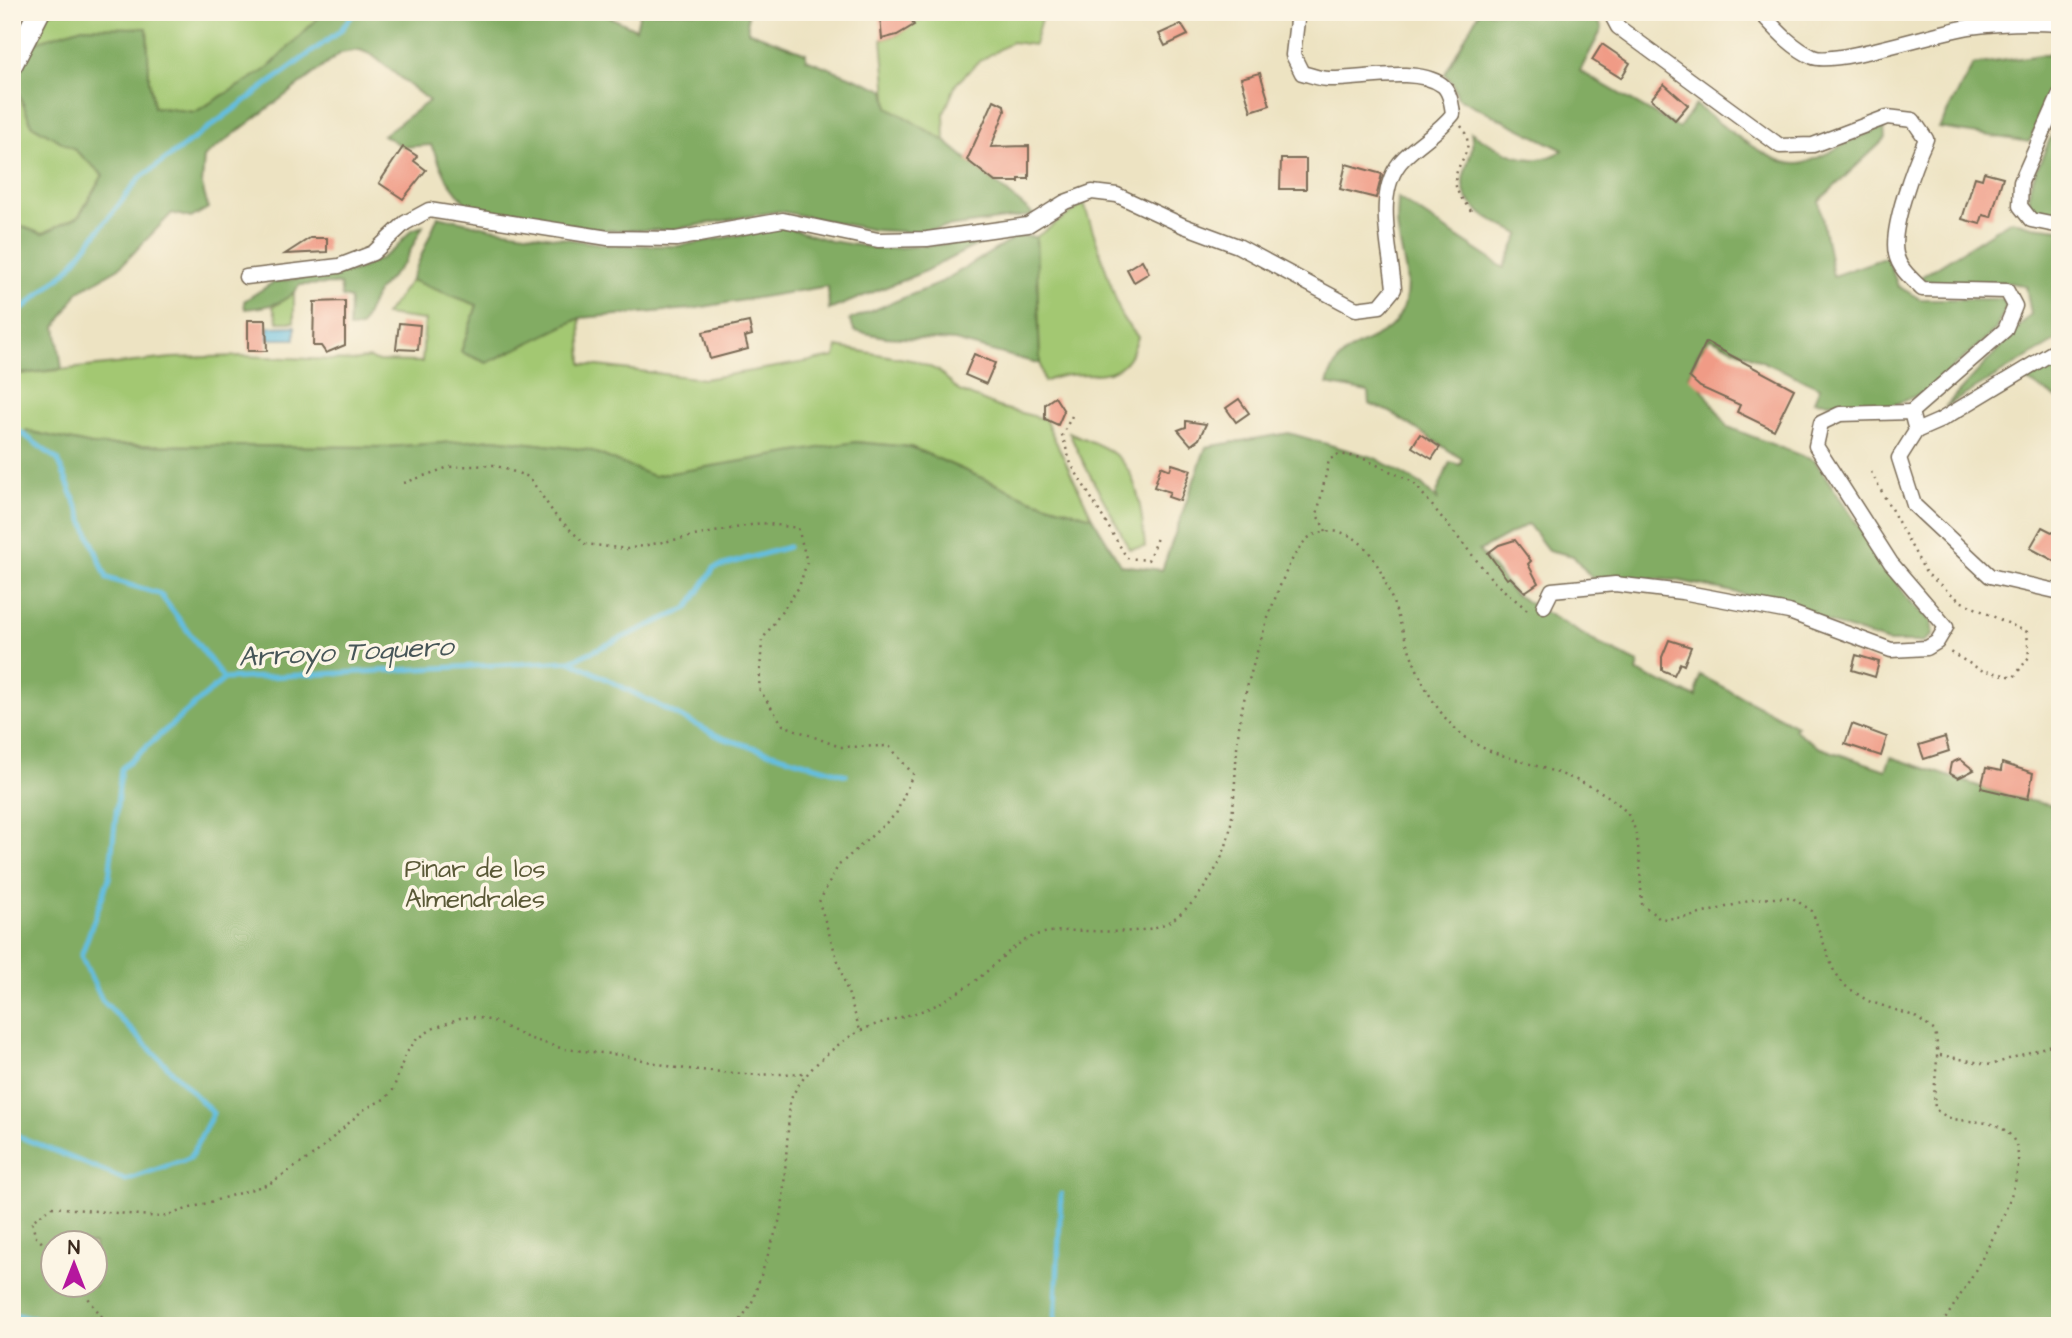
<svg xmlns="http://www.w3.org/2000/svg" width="2072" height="1338" font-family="'Architects Daughter',sans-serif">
<rect width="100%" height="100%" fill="#fcf5e5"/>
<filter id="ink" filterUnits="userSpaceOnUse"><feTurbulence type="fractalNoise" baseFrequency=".0143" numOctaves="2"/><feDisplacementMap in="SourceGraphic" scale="14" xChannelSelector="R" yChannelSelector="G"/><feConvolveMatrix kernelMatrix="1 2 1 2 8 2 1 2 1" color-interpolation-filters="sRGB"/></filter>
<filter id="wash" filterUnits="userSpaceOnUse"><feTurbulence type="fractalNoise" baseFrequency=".00686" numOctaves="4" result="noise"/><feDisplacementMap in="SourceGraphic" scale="28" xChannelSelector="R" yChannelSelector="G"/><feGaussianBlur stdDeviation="1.57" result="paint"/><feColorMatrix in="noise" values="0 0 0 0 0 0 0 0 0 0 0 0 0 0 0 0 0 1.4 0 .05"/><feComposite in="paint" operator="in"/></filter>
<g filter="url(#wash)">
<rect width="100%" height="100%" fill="#ede3c2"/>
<g fill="#a3c872" stroke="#6f7948" stroke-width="2">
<polygon points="49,12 324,12 267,69 195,112 154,107 149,80 147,28 35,42"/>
<polygon points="931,12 1043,12 1034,45 1012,42 978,62 956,84 944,113 945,141 888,107 882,39 897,35"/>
<polygon points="14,83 32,125 74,149 103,175 79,216 42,234 12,223"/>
<path d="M 1084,204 L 1122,318 L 1138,337 C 1121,395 1083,362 1044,382 L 1040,364 L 1036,237 Z"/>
<polygon points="411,280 477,305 461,352 487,363 580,318 582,364 704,379 835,357 837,347 916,361 939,371 959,391 998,407 1045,419 1092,517 1030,499 911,447 856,442 653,477 589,450 494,439 387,447 92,445 27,431 12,437 12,375 172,358 245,356 353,361 369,358 375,361 422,362 425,320 385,315"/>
<polygon points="294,293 294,322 278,322 273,307"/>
<path d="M 1069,432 C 1083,439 1102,444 1114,454 C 1140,473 1142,518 1145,547 L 1129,549 C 1111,509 1086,473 1069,432 Z"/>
</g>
<g fill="#82ac64" stroke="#5e6b41" stroke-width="2" fill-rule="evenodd">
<polygon points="324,12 599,12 636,29 640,12 747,12 748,31 806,53 806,59 885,90 888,107 945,141 1034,215 911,232 874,230 779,211 670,230 604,230 469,208 447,179 431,145 403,147 383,135 429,101 372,55 360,50 341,53 204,157 202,185 208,208 191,218 172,213 119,268 79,291 56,327 62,369 12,375 12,223 42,234 79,216 103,175 74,149 32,125 14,83 35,42 82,27 147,28 149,80 154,107 195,112 267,69"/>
<path d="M 1479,12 L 1537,12 L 1553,17 L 1561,12 L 1594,12 L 1602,29 L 1580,71 L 1679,128 L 1695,105 C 1718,121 1776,172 1804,163 C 1832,154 1855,135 1884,128 L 1885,139 L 1819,201 L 1833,276 L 1887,257 L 1898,286 L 1920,299 L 2004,299 L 2006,308 L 1995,331 L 1925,392 L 1891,406 L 1814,401 L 1820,387 L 1710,338 L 1698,354 L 1689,376 L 1697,381 L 1728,427 L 1815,461 L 1907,598 L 1931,621 L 1933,635 L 1922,642 L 1888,642 L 1743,594 L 1676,580 L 1591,577 L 1573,556 L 1548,550 L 1528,524 L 1479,551 L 1514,594 L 1601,645 L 1639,663 L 1637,672 L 1696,697 L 1700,675 L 1797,726 L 1794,729 L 1818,747 L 1886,770 L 1891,757 L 2011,797 L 2060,807 L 2060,1326 L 12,1326 L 12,437 L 27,431 L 92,445 L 387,447 L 494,439 L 589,450 L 653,476 L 855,442 L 911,447 L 1030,499 L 1092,517 L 1121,565 L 1162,570 L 1206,447 L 1289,433 L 1375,458 L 1422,485 L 1438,501 L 1436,495 L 1450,462 L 1460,465 L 1462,459 L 1390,412 L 1369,404 L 1368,392 L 1327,384 C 1342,329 1392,352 1405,301 C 1411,277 1400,254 1398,231 C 1396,220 1398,209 1398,198 L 1504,268 L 1520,234 C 1498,224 1456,207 1464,175 C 1468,158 1475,150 1471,132 C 1499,150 1532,172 1563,150 L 1458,98 L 1453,84 L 1445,74 ZM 52,1244 L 94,1244 L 94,1286 L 52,1286 Z"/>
<polygon points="2060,46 2060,80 2029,142 1939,128 1973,65 2053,53"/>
<polygon points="2060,116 2060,218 2044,217 2029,204 2030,185"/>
<polygon points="438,216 491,228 609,245 678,246 785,227 831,241 881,249 985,241 921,273 829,310 828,286 691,309 580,318 487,363 461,352 477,305 411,280"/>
<path d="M 2011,220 L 2032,226 L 2060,229 L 2060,338 L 1945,407 L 2031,314 L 2026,286 C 1990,276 1954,289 1918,279 Z"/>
<path d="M 423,226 L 404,263 L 377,292 L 361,327 L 349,328 L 350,299 L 342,297 L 340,284 L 300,285 C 285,305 267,307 245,309 L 244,301 L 274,282 L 355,271 L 380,259 L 396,248 L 411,230 Z"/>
<polygon points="1018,236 1036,237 1040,364 955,341 885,337 855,331 849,320 938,284"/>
<polygon points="2060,355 2060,400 2024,379"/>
</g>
<polygon fill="#63bee0" stroke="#4f747f" stroke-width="2" points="295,326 295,339 268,339 268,327"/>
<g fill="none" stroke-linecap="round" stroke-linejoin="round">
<g stroke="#63bee0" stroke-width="5">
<polyline points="12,318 67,271 139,179 340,31 355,12"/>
<polyline points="12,426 58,460 107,578 160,594 224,679"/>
<polyline points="571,661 688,608 714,568 788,547"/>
<polyline points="12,1131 20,1137 126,1180 190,1158 213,1113 102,1000 81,956 109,878 121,769 224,679 571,661 722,738 846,775"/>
<polyline points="12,1314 47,1321 55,1326"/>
<polyline points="1055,1326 1061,1194"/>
</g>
</g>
<g id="blocks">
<g fill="#f09b86">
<polygon points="906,12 914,25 897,35 882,39 880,17"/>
<polygon points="1181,24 1188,35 1165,46 1159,34"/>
<polygon points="1602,44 1630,63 1621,78 1592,60"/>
<polygon points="1260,73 1270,105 1251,111 1241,78"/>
<polygon points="1664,84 1688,105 1675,120 1651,99"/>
<polygon points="994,100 1004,105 1005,111 991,147 1029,146 1029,179 1019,179 1019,182 995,182 967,160"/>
<polygon points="403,147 417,156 414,161 426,170 403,199 379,183"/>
<polygon points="1281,159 1306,159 1306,189 1280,189"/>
<polygon points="1346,164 1382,174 1376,198 1340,189"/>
<polygon points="1984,172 2003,177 1991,217 1983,215 1980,224 1962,219 1975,177 1982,179"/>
<polygon points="310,238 327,238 327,252 285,254"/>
<polygon points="1142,260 1149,273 1134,282 1127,269"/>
<polygon points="345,301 345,345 326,353 321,346 313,346 314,302"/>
<polygon points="248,320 266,320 267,351 248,351"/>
<polygon points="749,322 752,335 745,337 748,349 710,359 703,332"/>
<polygon points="399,323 420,325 418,350 396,349"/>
<polygon points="1706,342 1794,389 1774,430 1737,412 1740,405 1700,387 1689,377"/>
<polygon points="974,354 995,363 986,384 965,375"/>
<polygon points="1055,397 1064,411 1058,425 1045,419 1045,404"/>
<polygon points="1239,399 1249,413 1236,422 1226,408"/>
<polygon points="1186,421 1206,424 1199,439 1191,445 1178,430 1186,427"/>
<polygon points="1420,434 1440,447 1432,459 1412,447"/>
<polygon points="1172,464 1191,470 1180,501 1168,497 1170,492 1154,487 1161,466 1170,470"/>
<polygon points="2042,527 2060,536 2060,564 2030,548"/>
<polygon points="1515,540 1531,561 1528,564 1538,583 1525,592 1510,577 1507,579 1488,553 1499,545"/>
<polygon points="1669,640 1691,647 1684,665 1680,663 1674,675 1662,670 1662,657"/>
<polygon points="1856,655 1879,662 1875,677 1852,670"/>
<polygon points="1852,724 1887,737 1881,756 1845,744"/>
<polygon points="1945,737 1949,751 1924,759 1919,745"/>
<polygon points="1960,759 1974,770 1958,778 1949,773 1951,763"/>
<polygon points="2002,763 2033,773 2028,799 1981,788 1986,768 2001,771"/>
</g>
</g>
</g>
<g filter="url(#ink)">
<use href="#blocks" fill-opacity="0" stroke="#796b57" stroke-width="2"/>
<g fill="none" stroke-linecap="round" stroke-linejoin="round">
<defs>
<g id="minor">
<path d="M 1610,12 L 1618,27 L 1780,146 L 1813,145 L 1887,117 L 1913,120 L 1926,139 C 1915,163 1890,228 1896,254 C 1899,269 1912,279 1922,289 L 2007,291 L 2015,306 L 2005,330 L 1911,412"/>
<path d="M 1760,12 C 1776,29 1791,47 1813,57 C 1834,66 1940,31 1969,27 C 1999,23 2030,22 2060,24"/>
<polyline points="2060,94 2021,182 2020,206 2031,220 2060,226"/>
<path d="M 246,277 L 339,266 L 373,253 L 405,223 L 429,210 L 608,238 L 676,239 L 783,220 L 878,240 L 927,239 L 1028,225 L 1065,202 L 1092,192 L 1117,195 L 1184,226 L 1238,246 L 1356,309 L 1380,306 L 1394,289 C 1391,249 1372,190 1404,158 C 1420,142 1439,132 1453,114 C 1452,105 1450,91 1442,85 C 1415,66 1360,80 1329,79 C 1320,79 1311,75 1302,73 L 1293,55 L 1298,12"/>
<polyline points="1916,431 1939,421 2060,348"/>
<polyline points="1544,606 1552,590 1615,584 1682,592 1789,612 1891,650 1927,648 1937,642 1946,627 1891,563 1816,446 1821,423 1840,414 1911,412 1916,431 1899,458 1914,505 1990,576 2060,592"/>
</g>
<polyline id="secondary" points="12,64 39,12"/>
</defs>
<use href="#minor" stroke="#796b57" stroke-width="17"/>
<use href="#secondary" stroke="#796b57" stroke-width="24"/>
<g stroke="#796b57" stroke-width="2.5" stroke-dasharray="2 5" stroke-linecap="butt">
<path d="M 1461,126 C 1481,154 1448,163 1457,190 C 1460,198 1468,206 1473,214"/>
<polyline points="1072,416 1062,435 1071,464 1127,558 1148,560 1157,538"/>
<polyline points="1871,472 1926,573 1960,601 2027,632 2029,657 2014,677 1981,670 1948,651"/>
<polyline points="404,483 449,467 494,465 529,477 555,515 585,544 627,549 761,523 798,528 807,562 799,587 762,640 759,689 783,725 840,747 889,746 913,774 896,814 838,866 819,902 860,1030"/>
<polyline points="1326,531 1317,515 1329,460 1339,454 1362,458 1413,482 1495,583 1530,612"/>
<polyline points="1940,1055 1991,1065 2060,1042"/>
<polyline points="52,1252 35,1236 32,1221 52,1207 161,1217 269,1184 315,1154 363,1110 386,1098 393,1090 405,1055 416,1040 432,1029 460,1018 475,1017 493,1021 528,1038 564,1049 621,1055 677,1068 756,1075 805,1073"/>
<polyline points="82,1286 90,1301 109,1326"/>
<path d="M 737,1326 L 752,1302 L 782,1213 L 790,1102 C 798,1076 839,1040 864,1029 C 890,1018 921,1015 945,1000 C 955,994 965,988 975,981 C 997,965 1015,939 1044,933 C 1081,926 1131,939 1164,924 C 1194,911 1222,866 1229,835 C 1237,795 1234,754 1241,714 C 1248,677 1280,567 1304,542 C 1312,532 1332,529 1343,533 C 1410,554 1390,714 1493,752 C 1530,766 1622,784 1634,827 C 1641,850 1640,880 1642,904 L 1660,919 L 1689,917 L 1756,899 L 1791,897 L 1812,911 L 1833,969 L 1844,985 L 1868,1001 L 1914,1016 L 1935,1031 C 1941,1060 1932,1080 1935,1109 C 1941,1113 1947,1118 1954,1119 C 1973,1123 1996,1119 2010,1135 C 2044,1171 1962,1292 1941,1326"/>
</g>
<use href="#minor" stroke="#fff" stroke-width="14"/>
<use href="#secondary" stroke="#fff" stroke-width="21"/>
</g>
</g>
<g text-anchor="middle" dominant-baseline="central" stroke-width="7" stroke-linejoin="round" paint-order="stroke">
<g font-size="26" fill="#5a5937" stroke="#fcf5e5">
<text x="475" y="869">Pinar de los<tspan x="475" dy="30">Almendrales</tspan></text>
</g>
<g font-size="28" font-style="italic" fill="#475658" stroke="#fcf5e5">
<text transform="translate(346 652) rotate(-3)">Arroyo Toquero</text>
</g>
</g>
<rect width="2072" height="1338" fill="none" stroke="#fcf5e5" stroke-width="42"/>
<g transform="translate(74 1264)"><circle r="33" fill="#fcf5e5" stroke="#afa495" stroke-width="2"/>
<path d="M0-5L12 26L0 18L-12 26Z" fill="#b5179e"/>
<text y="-10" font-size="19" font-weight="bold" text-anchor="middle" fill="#3b2a1e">N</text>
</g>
</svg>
